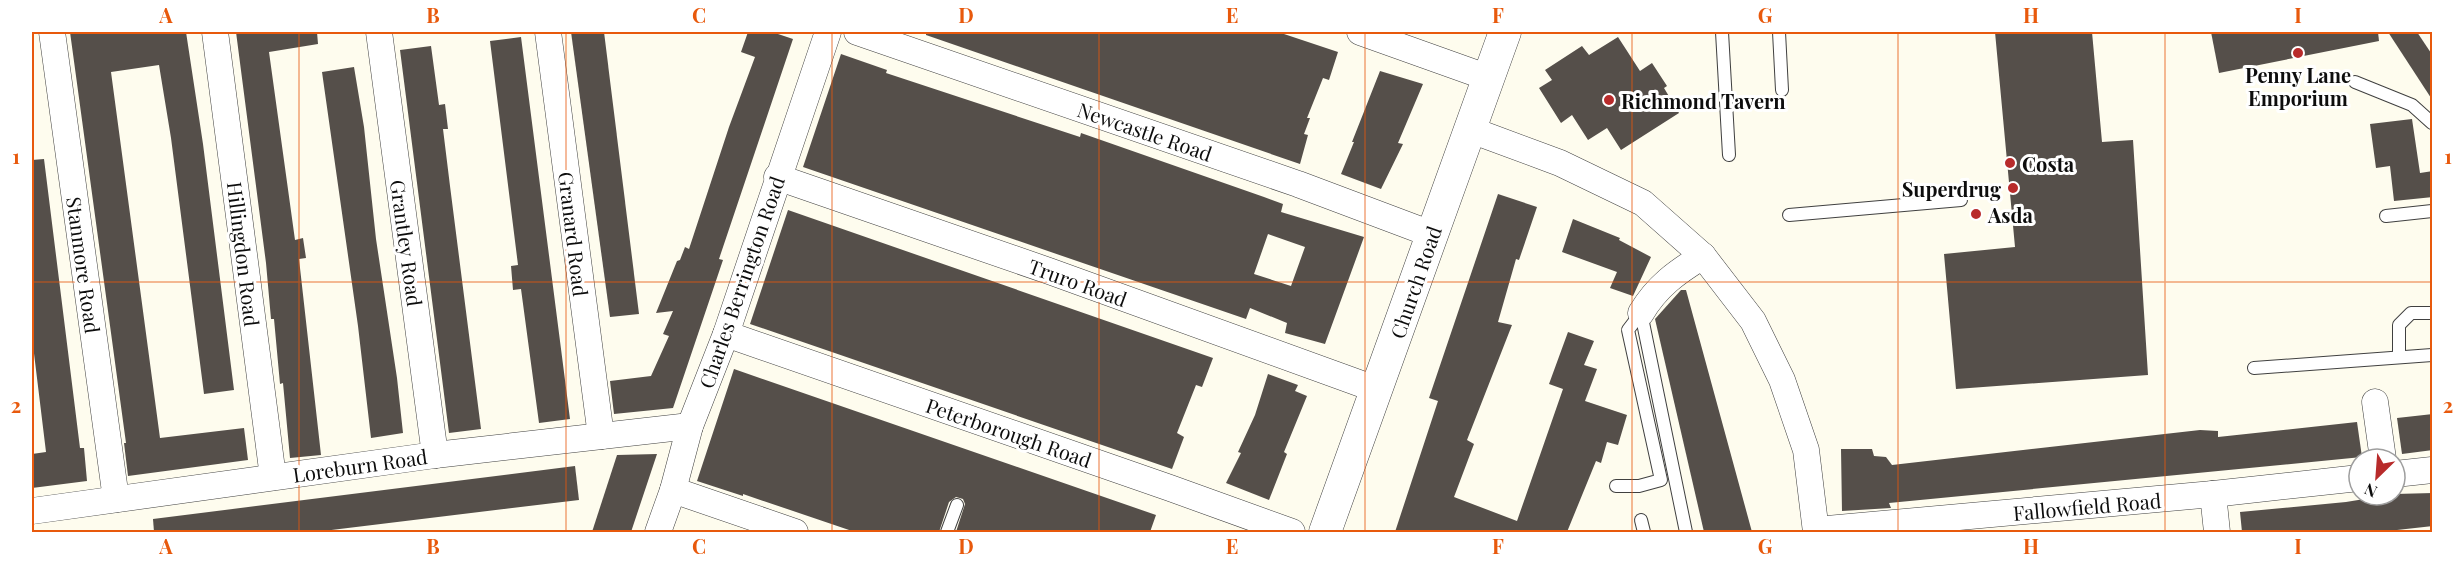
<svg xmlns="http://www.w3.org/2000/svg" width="2464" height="564" font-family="'Playfair Display',serif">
<rect width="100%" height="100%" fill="#fefcee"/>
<g fill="#554f4a" fill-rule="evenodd">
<polygon points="70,32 186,32 203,144 234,390 204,394 171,138 159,65 111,72 160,438 244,428 248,460 128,476 124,443 126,443"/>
<polygon points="236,32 317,32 318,44 269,52 295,240 303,238 306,258 299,259 321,455 290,458 283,383 280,384 274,319 271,319 266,263"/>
<polygon points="571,32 604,32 639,314 610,317"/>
<polygon points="748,32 772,32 793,39 719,259 723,260 673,408 614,414 610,381 651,376 669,336 663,334 673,311 656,313 677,261 680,260 685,247 689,249 729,127 755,57 741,52"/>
<polygon points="926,32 1278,32 1338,52 1329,80 1323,78 1307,118 1310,118 1304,134 1308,135 1300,164 926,35"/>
<polygon points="1995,32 2092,32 2102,142 2133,140 2148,375 1956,389 1944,254 2015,247"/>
<polygon points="2211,32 2378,32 2379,41 2219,73"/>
<polygon points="2388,32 2417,32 2433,56 2433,101"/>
<polygon points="521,37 570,419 539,423 521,289 513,290 511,266 518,265 490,41"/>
<polygon points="1618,37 1640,71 1652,63 1667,86 1664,88 1679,113 1621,150 1607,128 1588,140 1572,115 1561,123 1539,88 1552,80 1545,70 1582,46 1589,55"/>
<polygon points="431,46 439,105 445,104 448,129 443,129 450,186 481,429 449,433 400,50"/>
<path d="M 841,54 L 887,70 L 886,73 L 1080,137 L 1081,133 L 1264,197 L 1283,204 L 1281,212 L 1364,237 L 1325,344 L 1285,333 L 1287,323 L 1250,308 L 1246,319 L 803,167 ZM 1268,234 L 1305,247 L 1291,286 L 1254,274 Z"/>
<polygon points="354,67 364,127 376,239 397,378 403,433 371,438 358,326 322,72"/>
<polygon points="1380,71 1423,84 1398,143 1403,144 1381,189 1341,174 1354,142 1352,142"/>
<polygon points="2412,119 2420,173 2433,171 2433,197 2394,201 2390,166 2376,168 2370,124"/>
<polygon points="44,159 80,448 84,448 87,481 32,488 32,454 46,452 32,337 32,160"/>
<polygon points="1498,194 1537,207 1519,260 1516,259 1498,322 1512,325 1467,440 1474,444 1454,497 1517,521 1563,389 1549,384 1568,332 1594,341 1584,365 1597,369 1585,401 1627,415 1618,445 1607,442 1601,463 1596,461 1567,532 1395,532 1438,401 1429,398"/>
<polygon points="788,210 1213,358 1202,387 1196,385 1177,433 1184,437 1172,469 750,324"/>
<polygon points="1573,219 1620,238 1619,240 1651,257 1633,296 1610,288 1617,272 1562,252"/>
<polygon points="1681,290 1686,290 1752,532 1704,532 1655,319"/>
<polygon points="734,369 1156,515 1150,532 956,532 965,504 963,499 956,497 949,502 939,532 855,532 743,494 743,496 697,481"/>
<polygon points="1268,374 1298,385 1295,391 1307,396 1284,452 1287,454 1269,500 1226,483 1241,453 1238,452 1255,415"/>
<polygon points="2433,414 2433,450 2402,454 2397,418"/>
<polygon points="2357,422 2362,457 1889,503 1891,508 1842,511 1841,449 1872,449 1874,456 1886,457 1892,465 2200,430 2218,431 2218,437"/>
<polygon points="657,454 631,532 592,532 617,455"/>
<polygon points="575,466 579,500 315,532 154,532 153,519"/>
<polygon points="2433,493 2433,526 2379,532 2242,532 2240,512 2346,502 2395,494"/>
</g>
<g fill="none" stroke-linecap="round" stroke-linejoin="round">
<defs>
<g id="service">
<polyline points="1722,32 1729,155"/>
<polyline points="1779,32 1782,90"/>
<polyline points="2355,82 2412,105 2432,123"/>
<polyline points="1789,215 1961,200"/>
<polyline points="2386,216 2432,211"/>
<polyline points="1641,313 1686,532"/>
<polyline points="2399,357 2399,325 2411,313 2432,313"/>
<polyline points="2254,368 2432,355"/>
<polyline points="1616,486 1639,486 1661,480 1628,330 1641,313"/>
<polyline points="1641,520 1644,532"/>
<polyline points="947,532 957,505"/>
</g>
<g id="minor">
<polyline points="52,32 116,499"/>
<polyline points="215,32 273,477"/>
<polyline points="379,32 435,455"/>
<polyline points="548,32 601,436"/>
<polyline points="857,32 1298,184 1431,234"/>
<polyline points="1360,32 1489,78"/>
<polyline points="1471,130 1560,163 1643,203 1703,256 1753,321 1782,380 1806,450 1816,532"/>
<polyline points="777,177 1049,271 1378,390"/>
<path d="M 1641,313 C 1657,286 1677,272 1703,256"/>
<polyline points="726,334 1170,488 1292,532"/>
<polyline points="2375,402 2383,459"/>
<polyline points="2395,474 2432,470"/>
<polyline points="673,490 795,532"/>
<polyline points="2213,494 2217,532"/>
<polyline points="32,511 435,455 690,426"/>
<polyline points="1816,530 2213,494 2359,478"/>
<polyline points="658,532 673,490 690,426 726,334 828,32"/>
</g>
<polyline id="tertiary" points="1325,532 1505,32"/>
</defs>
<use href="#service" stroke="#404040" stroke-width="14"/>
<use href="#minor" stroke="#404040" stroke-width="27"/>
<use href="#tertiary" stroke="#404040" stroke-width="33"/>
<use href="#service" stroke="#fff" stroke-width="12"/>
<use href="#minor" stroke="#fff" stroke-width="26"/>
<use href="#tertiary" stroke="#fff" stroke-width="32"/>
</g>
<path fill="none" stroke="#e8590c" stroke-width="1.5" stroke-opacity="0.55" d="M 299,32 L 299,532M 566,32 L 566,532M 832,32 L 832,532M 1099,32 L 1099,532M 1365,32 L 1365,532M 1632,32 L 1632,532M 1898,32 L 1898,532M 2165,32 L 2165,532M 32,282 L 2432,282"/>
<g fill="#b82b2b" stroke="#fff" stroke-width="2">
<circle cx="2298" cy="53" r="6"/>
<circle cx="1609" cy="100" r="6"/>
<circle cx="2010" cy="163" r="6"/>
<circle cx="2013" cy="188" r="6"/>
<circle cx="1976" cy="214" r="6"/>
</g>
<g text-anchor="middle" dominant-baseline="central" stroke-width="6" stroke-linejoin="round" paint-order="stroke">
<g font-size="20" font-weight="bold" fill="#0d0d0d" stroke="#fff" text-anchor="start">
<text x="2298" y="74" text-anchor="middle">Penny Lane<tspan x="2298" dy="23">Emporium</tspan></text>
<text x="1621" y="100">Richmond Tavern</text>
<text x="2022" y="163">Costa</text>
<text x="2001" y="188" text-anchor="end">Superdrug</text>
<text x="1988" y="214">Asda</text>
</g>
<g font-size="20" fill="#0d0d0d" stroke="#fff">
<text transform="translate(1145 131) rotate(19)">Newcastle Road</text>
<text transform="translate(574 234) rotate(83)">Granard Road</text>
<text transform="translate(407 243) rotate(82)">Grantley Road</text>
<text transform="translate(244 254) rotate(83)">Hillingdon Road</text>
<text transform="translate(84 265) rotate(82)">Stanmore Road</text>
<text transform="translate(741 282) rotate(-71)">Charles Berrington Road</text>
<text transform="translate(1078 282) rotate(20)">Truro Road</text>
<text transform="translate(1415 282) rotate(-71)">Church Road</text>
<text transform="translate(1009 432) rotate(19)">Peterborough Road</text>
<text transform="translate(360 465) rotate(-8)">Loreburn Road</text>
<text transform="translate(2087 506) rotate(-5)">Fallowfield Road</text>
</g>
</g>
<rect width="2464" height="564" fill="none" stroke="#ffffff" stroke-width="66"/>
<g transform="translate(2377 477) rotate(205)"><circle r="28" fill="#ffffff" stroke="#9e9e9e" stroke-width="1.5"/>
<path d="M0-4.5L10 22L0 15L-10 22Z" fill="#b82b2b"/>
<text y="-9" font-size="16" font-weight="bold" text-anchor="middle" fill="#0d0d0d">N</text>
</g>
<rect x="33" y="33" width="2398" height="498" fill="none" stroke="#e8590c" stroke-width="2"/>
<g font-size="20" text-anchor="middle" font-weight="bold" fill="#e8590c">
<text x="166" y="23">A</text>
<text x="433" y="23">B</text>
<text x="699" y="23">C</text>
<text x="966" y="23">D</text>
<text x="1232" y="23">E</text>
<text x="1498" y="23">F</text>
<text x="1765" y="23">G</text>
<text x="2031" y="23">H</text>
<text x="2298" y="23">I</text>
<text x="16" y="164">1</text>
<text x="2448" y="164">1</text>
<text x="16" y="413">2</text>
<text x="2448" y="413">2</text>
<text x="166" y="554">A</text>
<text x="433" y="554">B</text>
<text x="699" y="554">C</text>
<text x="966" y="554">D</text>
<text x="1232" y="554">E</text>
<text x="1498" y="554">F</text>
<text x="1765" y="554">G</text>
<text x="2031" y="554">H</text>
<text x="2298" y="554">I</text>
</g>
</svg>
